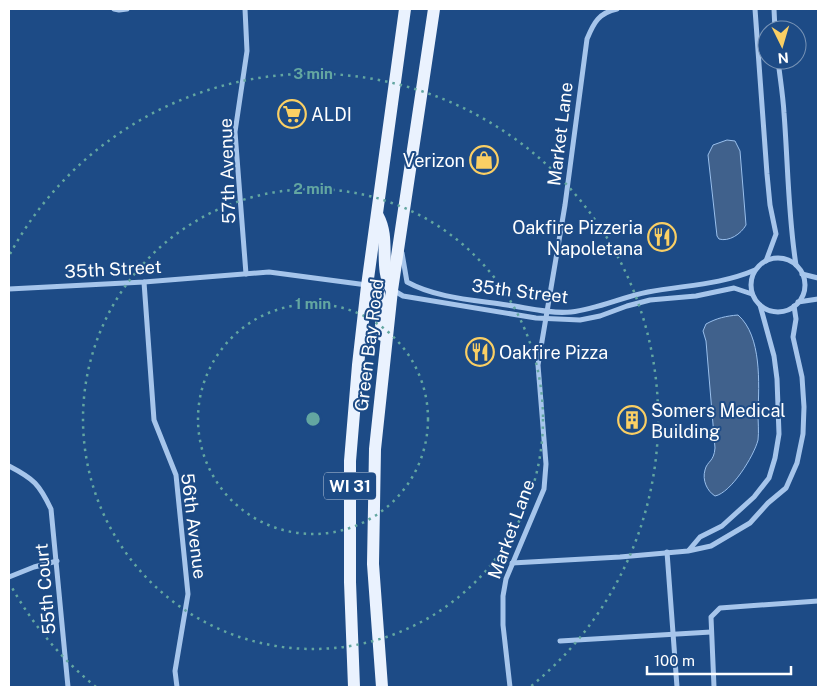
<svg xmlns="http://www.w3.org/2000/svg" width="827" height="696" font-family="'Public Sans',sans-serif">
<rect width="100%" height="100%" fill="#1d4b86"/>
<g fill="#40618c" stroke="#99bfec">
<path d="M 727,140 L 735,141 L 740,151 L 746,225 C 741,234 729,242 719,239 L 717,236 L 708,155 L 713,145 Z"/>
<path d="M 738,315 C 762,336 759,384 758,413 C 758,422 759,432 758,440 C 754,456 731,493 715,496 C 707,491 702,480 705,470 C 707,461 714,462 715,448 L 706,341 L 703,331 L 706,324 C 717,318 726,316 738,315 Z"/>
</g>
<g fill="none" stroke-linecap="round" stroke-linejoin="round">
<g stroke="#a6c5eb" stroke-width="5">
<polyline points="114,9 119,10 127,9"/>
<polyline points="245,9 247,51 235,132 246,274"/>
<polyline points="755,9 767,174 770,205 776,234 766,261"/>
<polyline points="774,9 775,30"/>
<path d="M 778,60 C 780,78 783,95 784,113 C 788,164 788,215 796,265"/>
<path d="M 402,253 L 407,282 C 436,298 474,300 507,305 C 528,308 550,314 571,312 C 598,309 622,297 648,292 C 685,285 720,285 755,270"/>
<circle cx="778" cy="285" r="27"/>
<polyline points="802,274 818,278"/>
<polyline points="144,282 154,420 176,475 188,594 175,671 177,687"/>
<polyline points="9,289 144,282 269,272 367,285"/>
<polyline points="393,290 403,296 536,318 580,320 600,316 627,306 650,300 696,296 734,288 752,294"/>
<polyline points="798,302 818,299"/>
<path d="M 9,466 C 34,479 39,484 51,509 L 68,687"/>
<polyline points="689,550 700,537 722,526 754,497 769,478 775,458 779,434 777,379 774,356 760,305"/>
<polyline points="667,552 677,687"/>
<polyline points="512,563 620,557 688,551 711,546 750,523 768,503 786,488 797,463 803,434 804,407 802,377 793,337 796,319 794,306"/>
<polyline points="9,577 34,567 57,561"/>
<polyline points="560,641 711,632"/>
<path d="M 510,687 L 503,625 L 503,596 L 506,579 L 544,489 L 546,464 L 538,365 L 565,205 L 587,39 C 594,22 599,13 617,9"/>
<polyline points="714,687 711,617 720,608 818,601"/>
</g>
<g stroke="#eaf2fe" stroke-width="12">
<path d="M 378,216 C 391,240 378,267 392,290"/>
<path d="M 367,286 L 376,288 C 385,301 379,321 382,335"/>
<polyline points="354,687 350,582 350,461 358,365 367,286 405,9"/>
<polyline points="382,687 373,564 375,449 392,290 434,9"/>
</g>
</g>
<g fill="none" stroke="#63a6a1" stroke-width="2.5" stroke-dasharray="2.5 5">
<circle cx="313" cy="419" r="115"/>
<circle cx="313" cy="419" r="230"/>
<path d="M96 687A345 345 0 0 1 10 584M10 254A345 345 0 1 1 530 687"/>
</g>
<defs>
<symbol id="supermarket-ring" viewBox="-11 -11 22 22"><circle r="9.5" fill="#1d4b86" stroke="#facf64" stroke-width="1.5"/><path d="M-6-5.5h2.5l.6 2H6L4.5 2H-2.5L-4.4-4H-6ZM-1.5 3.2a1.3 1.3 0 1 0 .1 0ZM3 3.2a1.3 1.3 0 1 0 .1 0Z" fill="#facf64"/></symbol>
<symbol id="shop-ring" viewBox="-11 -11 22 22"><circle r="9.5" fill="#1d4b86" stroke="#facf64" stroke-width="1.5"/><path d="M-5-2.5h2.3a2.7 3.5 0 0 1 5.4 0H5L5.5 6h-11ZM-1.5-2.5h3a1.5 2.3 0 0 0-3 0Z" fill="#facf64"/></symbol>
<symbol id="restaurant-ring" viewBox="-11 -11 22 22"><circle r="9.5" fill="#1d4b86" stroke="#facf64" stroke-width="1.5"/><path d="M-5-6h1v4h1v-4h1v4h1v-4h1v5L-1.5 .5V6h-2V.5L-5-1ZM5-6V6H3V1.5H1.5Q1.5-4 5-6Z" fill="#facf64"/></symbol>
<symbol id="building-ring" viewBox="-11 -11 22 22"><circle r="9.5" fill="#1d4b86" stroke="#facf64" stroke-width="1.5"/><path d="M-4-6H4V6H1V3H-1V6H-4ZM-2.5-4.3h1.7v1.8h-1.7ZM.8-4.3h1.7v1.8H.8ZM-2.5-1h1.7V.8h-1.7ZM.8-1h1.7V.8H.8Z" fill="#facf64"/></symbol>
</defs>
<g fill-rule="evenodd">
<use href="#supermarket-ring" x="276" y="98" width="32" height="32"/>
<use href="#shop-ring" x="468" y="144" width="32" height="32"/>
<use href="#restaurant-ring" x="646" y="221" width="32" height="32"/>
<use href="#restaurant-ring" x="464" y="336" width="32" height="32"/>
<use href="#building-ring" x="616" y="404" width="32" height="32"/>
</g>
<g text-anchor="middle" dominant-baseline="central" stroke-width="4" stroke-linejoin="round" paint-order="stroke">
<rect fill="#1d4b86" stroke="#bbc9db" stroke-width="1" x="324" y="472.5" width="52" height="27" rx="4"/>
<g font-size="16" font-weight="bold" fill="#fff">
<text x="350" y="486">WI 31</text>
</g>
<g font-size="18" fill="#fff" stroke="#1d4b86" text-anchor="start">
<text x="311" y="114">ALDI</text>
<text x="465" y="160" text-anchor="end">Verizon</text>
<text x="643" y="227" text-anchor="end">Oakfire Pizzeria<tspan x="643" dy="21">Napoletana</tspan></text>
<text x="499" y="352">Oakfire Pizza</text>
<text x="651" y="410">Somers Medical<tspan x="651" dy="21">Building</tspan></text>
</g>
<g font-size="18" fill="#fff" stroke="#1d4b86">
<text transform="translate(560 134) rotate(-83)">Market Lane</text>
<text transform="translate(227 171) rotate(-92)">57th Avenue</text>
<text transform="translate(113 269) rotate(-3)">35th Street</text>
<text transform="translate(520 291) rotate(7)">35th Street</text>
<text transform="translate(369 345) rotate(-83)">Green Bay Road</text>
<text transform="translate(194 526) rotate(83)">56th Avenue</text>
<text transform="translate(511 529) rotate(-70)">Market Lane</text>
<text transform="translate(45 589) rotate(-95)">55th Court</text>
</g>
</g>
<circle cx="313" cy="419" r="8" fill="#63a6a1" stroke="#1d4b86" stroke-width="2.5"/>
<g font-size="15" text-anchor="middle" font-weight="bold" fill="#63a6a1" stroke="#1d4b86" stroke-width="4" stroke-linejoin="round" paint-order="stroke">
<text x="313" y="79">3 min</text>
<text x="313" y="194">2 min</text>
<text x="313" y="309">1 min</text>
</g>
<rect width="827" height="696" fill="none" stroke="#ffffff" stroke-width="20"/>
<g transform="translate(782 45) rotate(175)"><circle r="24" fill="#1d4b86" stroke="#7793b6"/>
<path d="M0-4L9 19L0 12L-9 19Z" fill="#facf64"/>
<text y="-8" font-size="14" font-weight="bold" text-anchor="middle" fill="#ffffff">N</text>
</g>
<path d="M647 666v8h144v-8" fill="none" stroke="#ffffff" stroke-width="2.5"/>
<text x="654" y="666" font-size="15" fill="#ffffff" stroke="#1d4b86" stroke-width="4" paint-order="stroke">100 m</text>
</svg>
